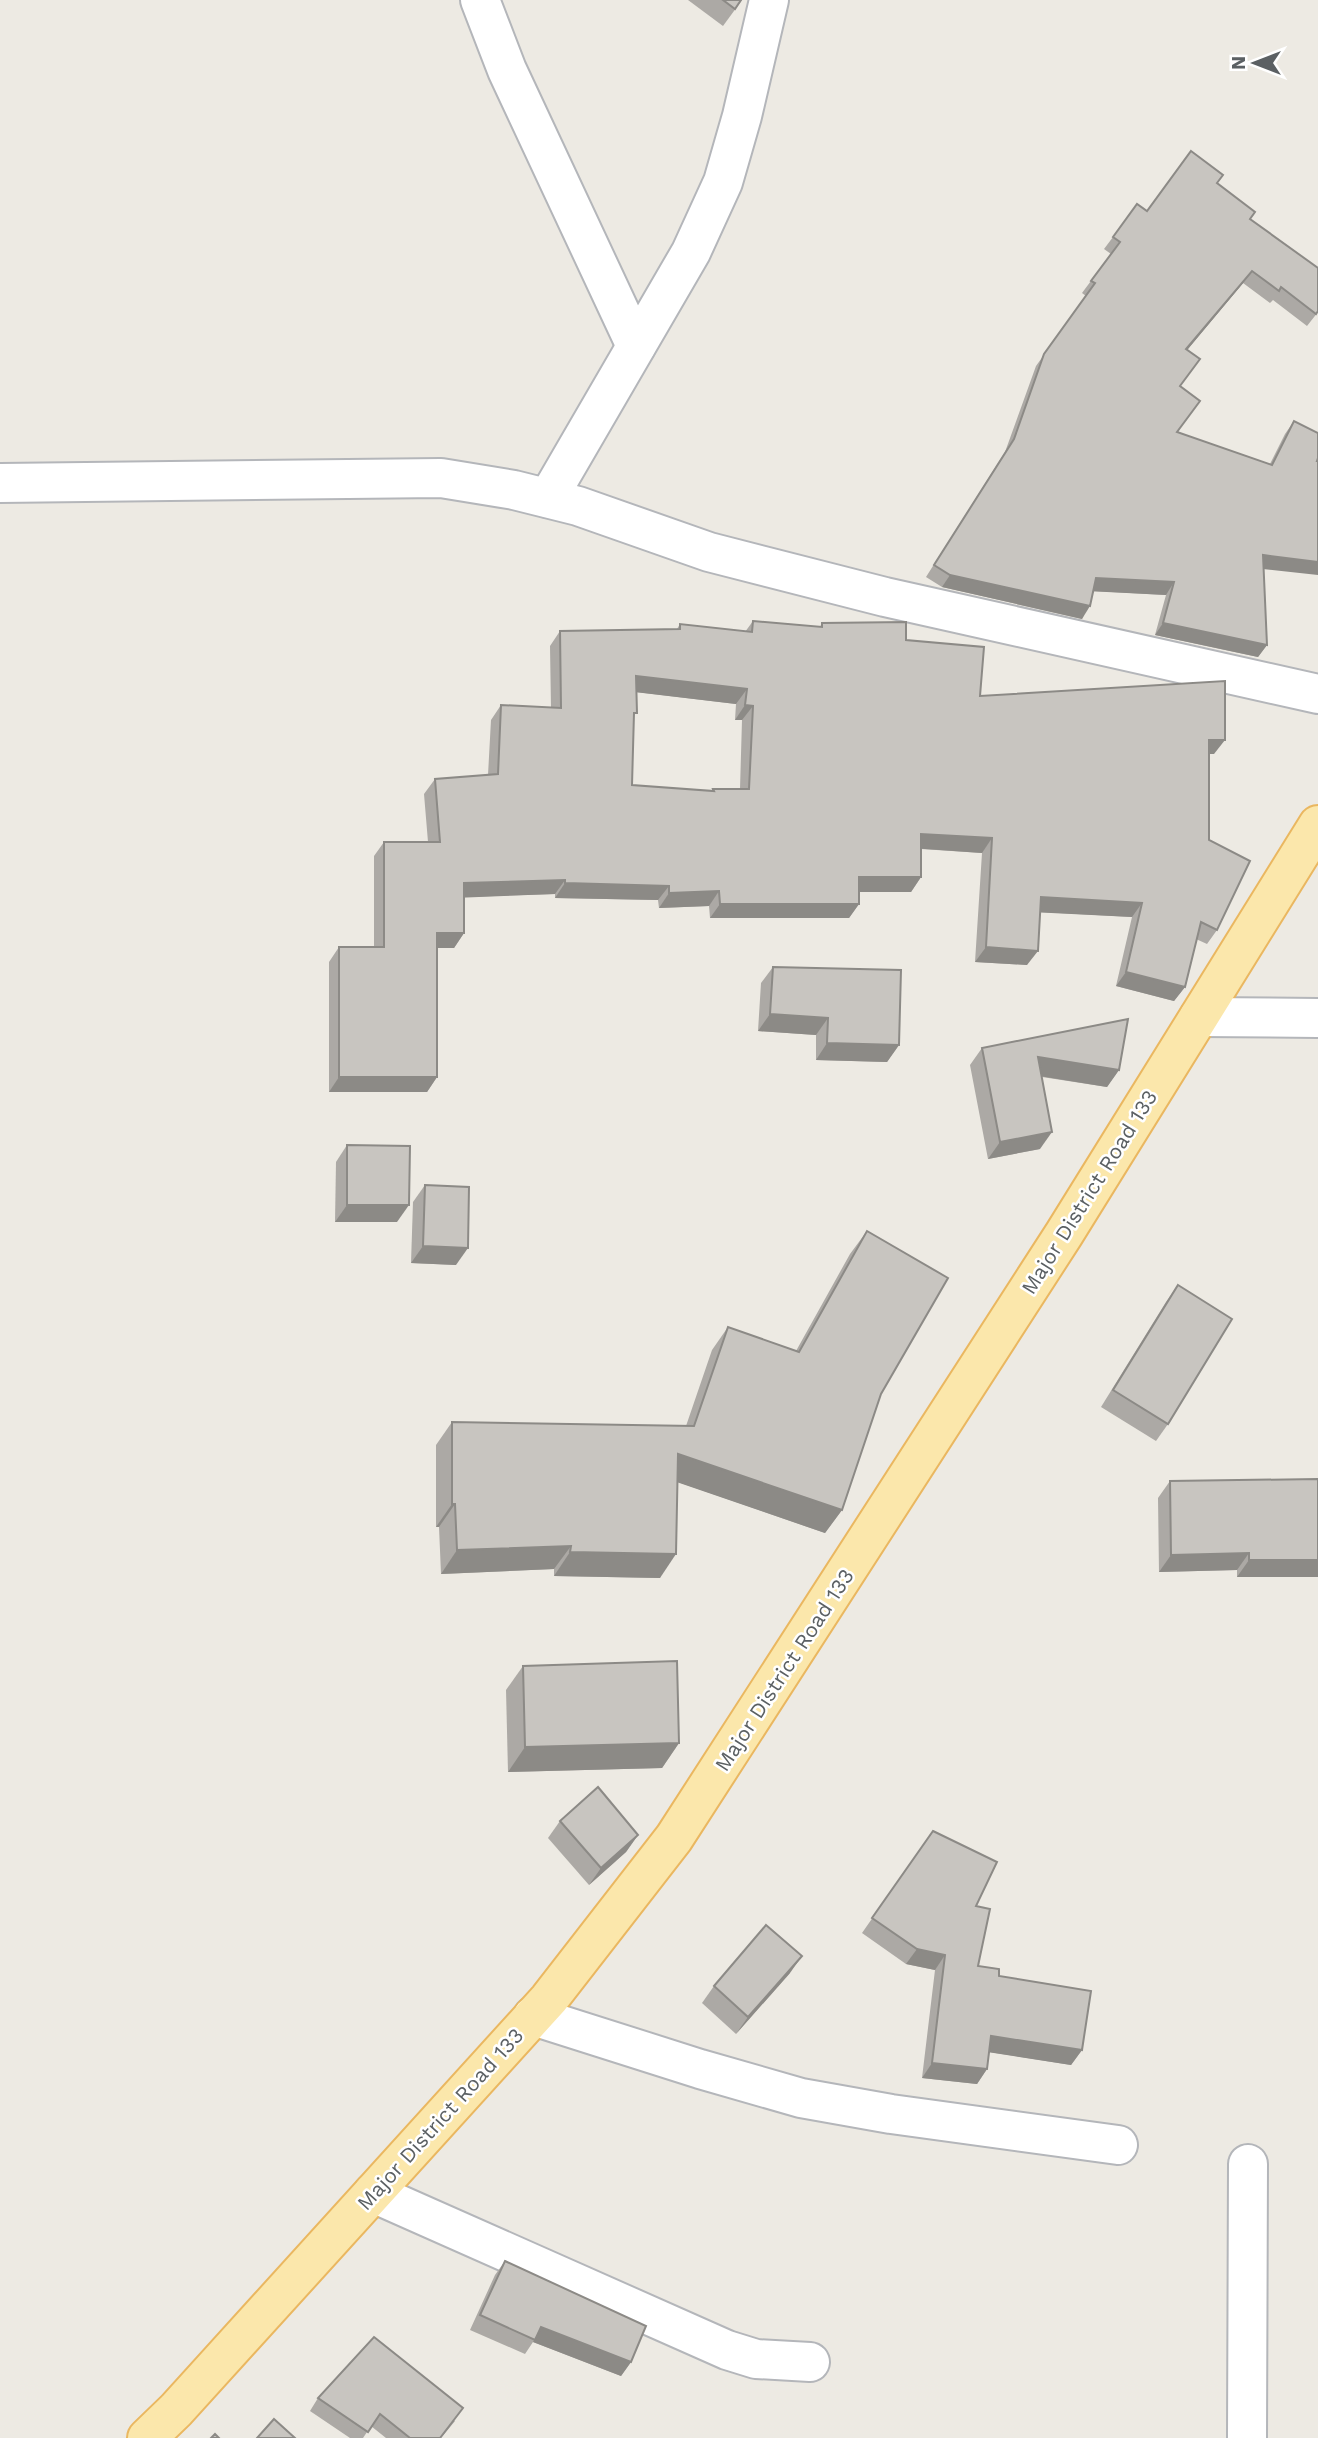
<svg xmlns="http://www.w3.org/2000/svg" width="1318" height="2438" font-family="'Work Sans',sans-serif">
<rect width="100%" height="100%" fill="#edeae3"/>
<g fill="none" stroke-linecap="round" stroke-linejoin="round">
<defs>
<g id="minor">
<polyline points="480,0 507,70 636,346"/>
<polyline points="0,483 441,478 514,490 578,506 709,552 885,597 1318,694"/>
<polyline points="548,498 691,252 723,182 742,116 769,0"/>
<polyline points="1199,1017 1318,1018"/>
<polyline points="533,2016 700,2069 801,2098 891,2114 1118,2145"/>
<polyline points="373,2193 727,2350 756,2359 810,2362"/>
<polyline points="1247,2438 1248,2164"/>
</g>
<polyline id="major" points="147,2438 176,2410 549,1999 674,1838 1064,1234 1318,825"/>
</defs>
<use href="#minor" stroke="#b4b6ba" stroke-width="42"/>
<use href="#major" stroke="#eab760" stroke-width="42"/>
<use href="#minor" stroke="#fff" stroke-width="38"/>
<use href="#major" stroke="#fbe7ab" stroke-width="38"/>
</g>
<g fill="#aca9a5" fill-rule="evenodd">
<polygon points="688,0 742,0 723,26"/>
<polygon points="1217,183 1250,219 1318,312 1307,326 1273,300 1270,303 1243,283 1187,350 1180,387 1177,432 1270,464 1285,434 1294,421 1263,569 1267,645 1258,657 1155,635 1166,595 1093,591 1082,619 942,587 926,577 1005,452 1036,366 1086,296 1082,293 1111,254 1104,249 1113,237 1147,211"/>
<path d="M 753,621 L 820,627 L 822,623 L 906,640 L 980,696 L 1214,754 L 1209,754 L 1209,840 L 1217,930 L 1207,944 L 1196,939 L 1185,987 L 1174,1001 L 1116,986 L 1132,917 L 1040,912 L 1027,965 L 975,962 L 982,853 L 921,849 L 921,877 L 911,892 L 859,892 L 859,904 L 849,918 L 710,918 L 709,906 L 659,908 L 658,900 L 555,898 L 555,894 L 464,897 L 464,933 L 454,948 L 437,948 L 437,1077 L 427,1092 L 329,1092 L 329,962 L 339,947 L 374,947 L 374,856 L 384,842 L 428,842 L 424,794 L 435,779 L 488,775 L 491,720 L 501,705 L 551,708 L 550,646 L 560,631 L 677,629 L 680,624 L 745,632 ZM 636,692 L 736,704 L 735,720 L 742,720 L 740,789 L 713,789 L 712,791 L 632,785 L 634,717 Z"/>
<polygon points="773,967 899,1045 887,1062 816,1060 816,1035 758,1031 761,983"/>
<polygon points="982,1048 1119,1070 1107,1087 1042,1077 1040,1149 988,1159 970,1065"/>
<polygon points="347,1145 397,1222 335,1222 336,1162"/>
<polygon points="425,1185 456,1265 411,1263 413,1202"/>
<polygon points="867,1231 881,1394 842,1510 825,1533 678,1482 660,1578 554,1576 554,1569 441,1574 439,1527 436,1527 436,1445 452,1422 686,1426 712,1350 728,1327 796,1351 850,1254"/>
<polygon points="1178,1285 1168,1424 1156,1441 1101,1407 1166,1302"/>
<polygon points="1170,1481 1318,1577 1237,1577 1237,1570 1159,1572 1158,1498"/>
<polygon points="523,1666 679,1743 662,1768 508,1772 506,1690"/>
<polygon points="560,1821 638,1835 626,1852 589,1885 548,1838"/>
<polygon points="933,1831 976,1906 978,1966 999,1976 1082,2050 1071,2065 989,2052 987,2069 977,2084 922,2078 935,1970 906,1964 862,1933"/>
<polygon points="790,1973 736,2034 702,2003 714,1986"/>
<polygon points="505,2261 631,2362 621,2376 533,2342 525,2354 470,2330 495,2275"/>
<polygon points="318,2398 455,2421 441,2438 386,2438 371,2426 363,2438 350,2438 310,2411"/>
</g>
<g fill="#8c8a86">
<polygon points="1252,271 1243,283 1178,361 1186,349"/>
<polygon points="1263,555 1318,562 1318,575 1254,568"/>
<polygon points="950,575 1090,606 1082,619 942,587"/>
<polygon points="1096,578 1174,582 1166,595 1087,591"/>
<polygon points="1163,623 1267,645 1258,657 1155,635"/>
<polygon points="636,676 747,689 736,704 626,691"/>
<polygon points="745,705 753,706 742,720 735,720"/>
<polygon points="1209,740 1225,740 1214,754 1199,754"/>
<polygon points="921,834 992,838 982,853 911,848"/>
<polygon points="859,877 921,877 911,892 849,892"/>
<polygon points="565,880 555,894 454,898 464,883"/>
<polygon points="565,883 669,886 658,900 555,898"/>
<polygon points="719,891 709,906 659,908 669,893"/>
<polygon points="1041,897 1142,903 1132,917 1031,912"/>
<polygon points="720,904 859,904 849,918 710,918"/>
<polygon points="437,933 464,933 454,948 427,948"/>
<polygon points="986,947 1038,951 1027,965 975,962"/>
<polygon points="1126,972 1185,987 1174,1001 1116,986"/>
<polygon points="770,1014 828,1018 816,1035 758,1031"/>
<polygon points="827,1043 899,1045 887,1062 816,1060"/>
<polygon points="1038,1057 1119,1070 1107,1087 1027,1074"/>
<polygon points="339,1077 437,1077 427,1092 329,1092"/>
<polygon points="1052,1132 1040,1149 988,1159 1000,1142"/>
<polygon points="347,1205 409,1205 397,1222 335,1222"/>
<polygon points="423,1246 468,1248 456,1265 411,1263"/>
<polygon points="678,1454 842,1510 825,1533 662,1477"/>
<polygon points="452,1504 455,1504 439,1527 436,1527"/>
<polygon points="571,1546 554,1569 441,1574 457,1550"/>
<polygon points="570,1552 676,1554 660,1578 554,1576"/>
<polygon points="1249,1553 1237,1570 1159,1572 1171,1555"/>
<polygon points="1249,1560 1318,1560 1318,1577 1237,1577"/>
<polygon points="679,1743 662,1768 508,1772 525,1747"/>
<polygon points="638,1835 626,1852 589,1885 601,1868"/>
<polygon points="917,1949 945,1955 935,1970 906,1964"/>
<polygon points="802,1956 790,1973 736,2034 748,2017"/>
<polygon points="991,2036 1082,2050 1071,2065 981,2051"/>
<polygon points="932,2063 987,2069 977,2084 922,2078"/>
<polygon points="541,2327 631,2362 621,2376 533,2342"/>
</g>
<g fill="#c8c5c0" stroke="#8c8a86" stroke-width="2" fill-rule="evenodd">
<polygon points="723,0 741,0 735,9"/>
<polygon points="1191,151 1223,175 1217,183 1255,212 1250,219 1318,268 1318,311 1316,314 1281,287 1279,291 1252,271 1186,349 1200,359 1180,386 1200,401 1177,432 1272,465 1294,421 1318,433 1318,458 1317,461 1318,461 1318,562 1263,555 1267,645 1163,623 1174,582 1096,578 1090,606 950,575 934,565 1014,439 1044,354 1095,283 1091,281 1120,242 1113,237 1137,204 1147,211"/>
<path d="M 753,621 L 822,627 L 822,623 L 906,622 L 906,640 L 984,647 L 980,696 L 1225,681 L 1225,740 L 1209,740 L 1209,840 L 1250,861 L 1217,930 L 1201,922 L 1185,987 L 1126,972 L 1142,903 L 1041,897 L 1038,951 L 986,947 L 992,838 L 921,834 L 921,877 L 859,877 L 859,904 L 720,904 L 719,891 L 669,893 L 669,886 L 565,883 L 565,880 L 464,883 L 464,933 L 437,933 L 437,1077 L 339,1077 L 339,947 L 384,947 L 384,842 L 440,842 L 435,779 L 498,774 L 501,705 L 561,708 L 560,631 L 680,629 L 680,624 L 752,632 ZM 636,676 L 747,689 L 745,705 L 753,706 L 749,789 L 713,789 L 714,791 L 632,785 L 634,713 L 637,713 Z"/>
<polygon points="773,967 901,970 899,1045 827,1043 828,1018 770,1014"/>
<polygon points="1128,1019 1119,1070 1038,1057 1052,1132 1000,1142 982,1048"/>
<polygon points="347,1145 410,1146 409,1205 347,1205"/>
<polygon points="425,1185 469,1187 468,1248 423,1246"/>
<polygon points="867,1231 948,1278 881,1394 842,1510 678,1454 676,1554 570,1552 571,1546 457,1550 455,1504 452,1504 452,1422 694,1426 728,1327 799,1352"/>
<polygon points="1178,1285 1232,1319 1168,1424 1113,1390"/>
<polygon points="1318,1479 1318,1560 1249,1560 1249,1553 1171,1555 1170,1481"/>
<polygon points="677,1661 679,1743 525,1747 523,1666"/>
<polygon points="598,1787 638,1835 601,1868 560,1821"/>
<polygon points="933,1831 997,1862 976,1906 990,1909 978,1966 999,1969 999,1976 1091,1991 1082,2050 991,2036 987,2069 932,2063 945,1955 917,1949 872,1918"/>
<polygon points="766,1925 802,1956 748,2017 714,1986"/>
<polygon points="505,2261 646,2326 631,2362 541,2327 535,2340 480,2315"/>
<polygon points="374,2337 463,2408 440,2438 410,2438 380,2414 368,2432 318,2398"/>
<polygon points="274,2419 295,2438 257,2438"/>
<polygon points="215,2434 219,2438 211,2438"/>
</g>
<g text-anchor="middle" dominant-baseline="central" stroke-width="5" stroke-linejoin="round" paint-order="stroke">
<g font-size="21" fill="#5b6063" stroke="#fff">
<text transform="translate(1089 1192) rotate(-58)">Major District Road 133</text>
<text transform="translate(784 1670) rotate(-57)">Major District Road 133</text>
<text transform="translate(440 2119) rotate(-48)">Major District Road 133</text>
</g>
</g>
<g transform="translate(1255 63) rotate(270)" stroke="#ffffff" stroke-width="5" paint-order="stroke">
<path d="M0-5L12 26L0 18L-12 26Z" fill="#5b6063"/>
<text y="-10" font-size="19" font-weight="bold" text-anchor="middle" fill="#5b6063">N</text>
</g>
</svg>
